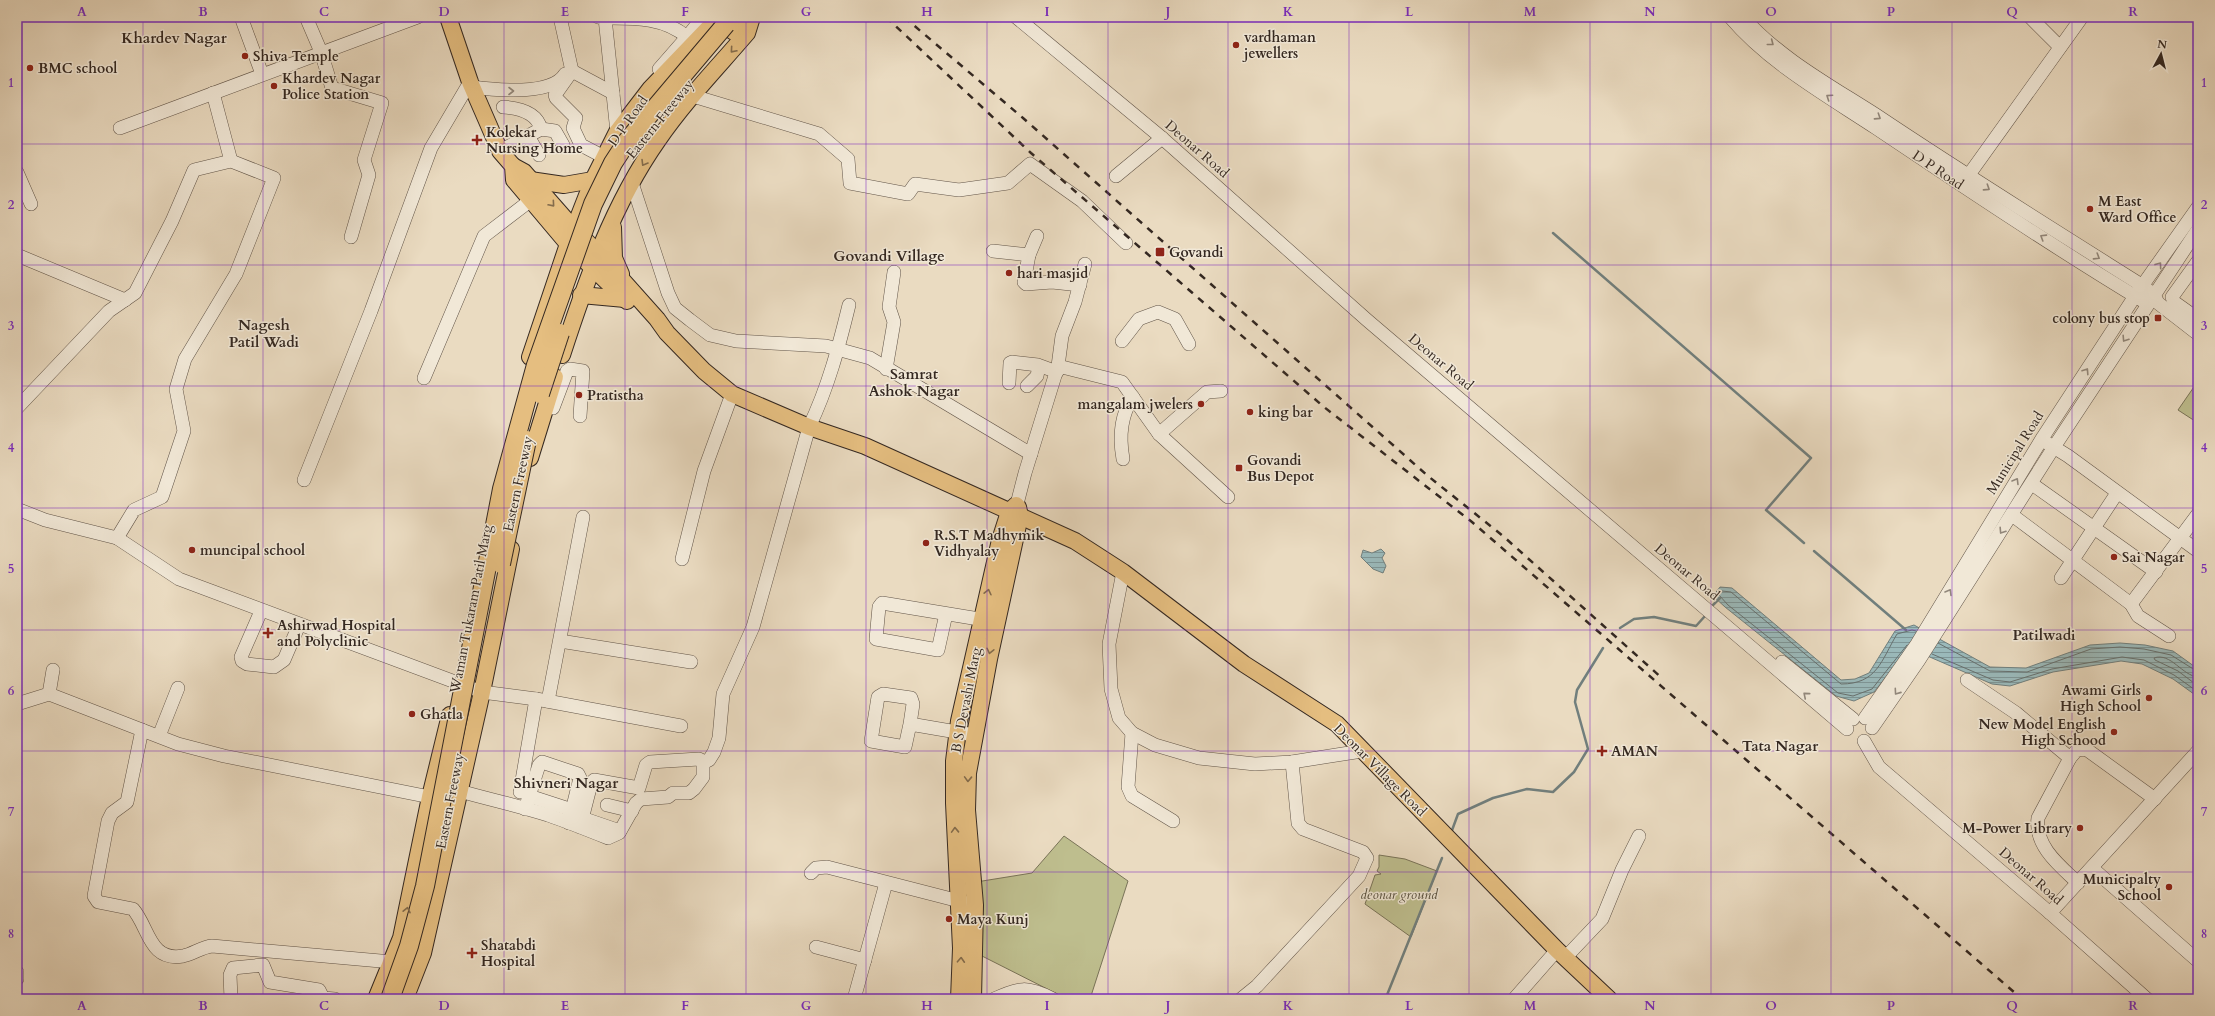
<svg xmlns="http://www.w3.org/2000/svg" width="2215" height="1016" font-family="Cardo,serif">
<defs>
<pattern id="water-rules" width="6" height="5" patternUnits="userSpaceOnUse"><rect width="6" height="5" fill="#9ab9ba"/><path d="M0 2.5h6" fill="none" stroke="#7e9697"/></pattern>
</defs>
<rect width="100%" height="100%" fill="#eadbc1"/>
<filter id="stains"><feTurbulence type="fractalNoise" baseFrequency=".005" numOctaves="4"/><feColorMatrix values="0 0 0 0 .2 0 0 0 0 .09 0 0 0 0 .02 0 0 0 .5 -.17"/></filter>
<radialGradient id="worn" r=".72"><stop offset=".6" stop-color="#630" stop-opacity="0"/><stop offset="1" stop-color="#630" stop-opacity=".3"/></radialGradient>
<g fill="#bebe8e" stroke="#797358">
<polygon points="2198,381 2198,423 2178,410"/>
<polygon points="1064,836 1128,881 1090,999 1067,999 982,956 970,883 1032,873"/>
<polygon points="1379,855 1405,859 1437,871 1411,937 1365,904 1375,875 1381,874 1377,871 1379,867"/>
</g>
<g fill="url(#water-rules)" stroke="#717f7d">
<polygon points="1381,549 1385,553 1382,558 1386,566 1383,573 1373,569 1361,557 1363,550 1372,553"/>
<polygon points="1720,587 1732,588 1841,680 1855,679 1869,673 1895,631 1914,625 1990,667 2026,668 2090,645 2120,643 2145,645 2173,651 2198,669 2198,697 2173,679 2142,664 2121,661 2053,672 2010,686 1992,684 1909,648 1874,692 1854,701 1836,696 1725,607 1713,596"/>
</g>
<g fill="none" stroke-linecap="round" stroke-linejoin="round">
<g stroke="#67706e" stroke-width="1">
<polyline points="1938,643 1990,671 2027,672 2091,649 2120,647 2144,649 2171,655 2198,672"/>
<path d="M 1907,645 L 1872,689 L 1853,696 L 1838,693 L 1728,605 L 1719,595 L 1722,591 L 1731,592 L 1841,684 C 1877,684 1881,661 1897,634 L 1912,630 L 1916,631"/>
<polyline points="1932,654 1993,680 2010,682 2052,669 2122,657 2144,660 2174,675 2198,692"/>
<path d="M 2198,677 C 2182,676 2171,652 2154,658 L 2155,660 L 2178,671 L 2198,686"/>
</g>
<g stroke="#717f7d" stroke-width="2.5">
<polyline points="1553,233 1811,458 1766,510 1804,543"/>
<polyline points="1814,551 1906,630"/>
<polyline points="1713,605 1720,598"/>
<polyline points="1620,628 1634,619 1654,617 1696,626 1705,616"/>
<polyline points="1451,833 1458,814 1493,798 1527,789 1553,792 1574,772 1588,749 1575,702 1577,690 1603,648"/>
<polyline points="1383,999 1387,995 1442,858"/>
</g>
<defs>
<g id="minor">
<polyline points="241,17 262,74"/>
<polyline points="306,17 321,52 332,88 382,103 364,160 369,175 351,237"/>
<polyline points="560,17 572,71 555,95 556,98 576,118 573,128 581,145 604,157"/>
<polyline points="598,17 605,18 617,132"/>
<polyline points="1016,17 1162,138 1367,320 1847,729"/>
<path d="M 1730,17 C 1769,63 1826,95 1876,128 C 1964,187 2052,246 2143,301"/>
<path d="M 1743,17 C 1779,58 1831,86 1876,115 C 1964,174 2054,230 2143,286 L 2154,295 L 2158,303 L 2198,334"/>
<polyline points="2030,17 2060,47"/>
<path d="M 605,18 C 634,18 664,17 687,37 L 659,69"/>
<polyline points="687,37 703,17"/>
<polyline points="572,71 613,93"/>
<path d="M 472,87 C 495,90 552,96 565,74"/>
<polyline points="213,93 231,161"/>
<polyline points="693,96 819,134 848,159 850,183 908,194 915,184 959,190 1008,183 1030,164 1082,201 1126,243"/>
<path d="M 503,107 C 519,108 537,112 541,129"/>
<polyline points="120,128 418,17"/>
<polyline points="528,136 539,155"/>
<polyline points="500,151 541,129 555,131 563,145"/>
<polyline points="17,172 31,204"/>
<polyline points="1116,176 1162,138"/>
<polyline points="632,183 668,293 675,308 690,320 710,335 736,341 826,346 870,358 1031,454"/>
<polyline points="1963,183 2082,17"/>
<polyline points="993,251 1029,255 1024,282 1026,284 1052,282 1080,285"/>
<polyline points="17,255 125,300"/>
<polyline points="1029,255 1037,236"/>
<polyline points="2198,261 2172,297 2174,302 2198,319"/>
<polyline points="1122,341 1139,319 1158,312 1175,319 1189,344"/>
<polyline points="1058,366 1062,336 1075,302 1085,264"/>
<polyline points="886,369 894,322 889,307 894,272"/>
<polyline points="424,378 484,236 531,200"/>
<polyline points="1009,383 1010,363 1012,362 1038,365 1057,372"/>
<polyline points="1027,386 1037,376 1039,366"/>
<polyline points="17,408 109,311 135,293 172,221 194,170 231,161 274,178 236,274 185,359 176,389 184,431 162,497 134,510 117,538"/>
<polyline points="553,408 567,371 570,369 583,371 580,416"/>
<polyline points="1159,434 1207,392 1221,391"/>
<polyline points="2047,443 2068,456 2198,551"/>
<path d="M 1123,459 C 1119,437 1120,416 1133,397"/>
<polyline points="304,480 371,311 431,148 470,82"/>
<polyline points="2032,484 2156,572"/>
<polyline points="1017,504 1025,473 1058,366 1122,382 1159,434 1228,497"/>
<polyline points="17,509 45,520 117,538 179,579 482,692 536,699 681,726"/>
<polyline points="2012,515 2131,604 2138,616 2169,636"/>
<polyline points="682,559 704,471 732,394"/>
<polyline points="1123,572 1109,644 1111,689 1119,718 1132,733 1155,745 1199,758 1255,764 1292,762 1362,751"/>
<polyline points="2061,578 2117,493"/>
<polyline points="2131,604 2198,514"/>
<polyline points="261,611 241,657 242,661 247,664 274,667 284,660 299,625"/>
<polyline points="946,614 938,650 876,639 879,607 882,603 991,621"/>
<polyline points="560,641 691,662"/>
<polyline points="1782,662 1853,719"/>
<polyline points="1967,680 2016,713 2070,758"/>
<polyline points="49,694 53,670"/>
<polyline points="548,701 583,517"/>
<polyline points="17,704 49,694 178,744 224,756 430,797"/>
<polyline points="1865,718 1917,644 2043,437 2135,296 2198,207"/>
<polyline points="910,724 905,747 871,741 878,697 883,694 911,698 913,704 910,724 974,735"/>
<polyline points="1872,728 1919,660 2054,447 2198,229"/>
<path d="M 142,730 L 127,802 L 112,813 L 108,821 L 94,896 L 98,902 L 133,909 C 149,927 149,962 183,956 C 193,954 202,947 212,946 L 392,962"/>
<polyline points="1132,733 1128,787 1132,796 1173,821"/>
<polyline points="159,736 178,688"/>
<polyline points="1864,741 1879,767 2050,913 2147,999"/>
<path d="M 703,763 L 709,760 L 714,752 L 719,738 L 723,694 L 753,627 L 809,427 C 828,388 839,346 849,305"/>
<path d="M 459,791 C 489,799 519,806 548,815 C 568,822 588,830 608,838 L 619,833 L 636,803 L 641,799 L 668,797 L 673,793 L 689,793 L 694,789 L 703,777 L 703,761 L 699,759 L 650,762 L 646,765 L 639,788 L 594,780 L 591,784 L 580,827"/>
<polyline points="520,792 536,699"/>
<polyline points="529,796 572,810"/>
<polyline points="607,805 632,811"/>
<polyline points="525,809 539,765 542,762 578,774 580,778 569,823"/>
<polyline points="582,818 620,831"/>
<polyline points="2092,868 2198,961"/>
<polyline points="811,873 816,868 827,867 967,903"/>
<path d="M 2078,883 C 2060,866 2034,846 2038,818 L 2070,758 L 2077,750 L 2086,749 L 2155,799"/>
<polyline points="2050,913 2198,751"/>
<polyline points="816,947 865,960"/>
<polyline points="1565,958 1602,919 1622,870 1639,836"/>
<polyline points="17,972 17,979"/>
<polyline points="231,999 230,975 233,968 263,965 270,982 319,990 323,998 335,999"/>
<polyline points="854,999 886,883"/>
<path d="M 994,999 C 1020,987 1027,986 1053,999"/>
<polyline points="1241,999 1257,986 1359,876 1367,858 1363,852 1303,829 1298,823 1292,762"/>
<polyline points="1514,999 1557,950"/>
</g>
<g id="major">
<polyline points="448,17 470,82 500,151 513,166 514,180 568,244 627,301"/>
<polyline points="513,166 524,172 574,229 599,254 657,319 667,333 704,371 732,394 809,427 865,446 1075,541 1123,572 1244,664 1337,724 1557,950 1609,999"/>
<polyline points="530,180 564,185 593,180"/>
<polyline points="613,227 614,258 621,274"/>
<polyline points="581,295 625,299"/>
<path d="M 562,355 C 586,281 613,204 658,140 C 684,102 717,68 747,33 L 752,17"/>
<polyline points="530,357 568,244 593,180 617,132 650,89 719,17"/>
<polyline points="530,458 555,377"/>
<polyline points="376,999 401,938 430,797 450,715"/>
<polyline points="405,999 423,953 482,692 511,549"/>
<polyline points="959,999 961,948 954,803 954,761 959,721 1000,540 1009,512 1016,505"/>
<polyline points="973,999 975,905 967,810 968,773 989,659 1020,516 1018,507"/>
</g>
<polyline id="highway" points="734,31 745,17"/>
</defs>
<use href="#minor" stroke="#625549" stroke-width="14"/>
<use href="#major" stroke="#342821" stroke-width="18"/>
<use href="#highway" stroke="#342821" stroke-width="20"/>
<use href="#minor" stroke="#f1e8d7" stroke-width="13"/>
<use href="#major" stroke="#e5be80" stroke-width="16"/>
<use href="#highway" stroke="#e5be80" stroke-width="18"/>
<g stroke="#342821" stroke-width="2.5" stroke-dasharray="7 7" stroke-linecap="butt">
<polyline points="886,17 1031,153 1324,407 1472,522 2022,999"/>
<polyline points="904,17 1023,118 1428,476 1503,536 1663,679"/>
</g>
<defs>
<g id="highway-bridge">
<polyline points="540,394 560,333"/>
<polyline points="501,564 527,440"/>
<polyline points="390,999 409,946 425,886 502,489 536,365 593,204 613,163 628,140 726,24"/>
</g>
</defs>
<use href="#highway-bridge" stroke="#342821" stroke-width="20" stroke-linecap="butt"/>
<use href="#highway-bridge" stroke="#e5be80" stroke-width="18"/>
</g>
<defs><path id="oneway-chevron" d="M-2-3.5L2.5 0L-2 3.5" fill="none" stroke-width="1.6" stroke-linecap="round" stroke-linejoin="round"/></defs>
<g stroke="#92887c">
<use href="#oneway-chevron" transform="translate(1771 43) rotate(38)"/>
<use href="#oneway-chevron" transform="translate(511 91)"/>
<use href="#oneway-chevron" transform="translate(1829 97) rotate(-146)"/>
<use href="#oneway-chevron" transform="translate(1878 117) rotate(33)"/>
<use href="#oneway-chevron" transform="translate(1987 188) rotate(33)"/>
<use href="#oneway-chevron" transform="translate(2043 237) rotate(-148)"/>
<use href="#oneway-chevron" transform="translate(2097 257) rotate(32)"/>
<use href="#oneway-chevron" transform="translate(2159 265) rotate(-54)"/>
<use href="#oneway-chevron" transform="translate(2125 339) rotate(123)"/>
<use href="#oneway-chevron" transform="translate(2086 371) rotate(-57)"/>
<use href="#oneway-chevron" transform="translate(2016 481) rotate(-59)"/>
<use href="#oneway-chevron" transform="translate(2002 531) rotate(123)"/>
<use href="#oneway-chevron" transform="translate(1949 592) rotate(-59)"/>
<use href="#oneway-chevron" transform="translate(1897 692) rotate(125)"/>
<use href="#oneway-chevron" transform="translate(1806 695) rotate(-140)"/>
</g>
<g stroke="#846c4c">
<use href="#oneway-chevron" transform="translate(733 50) rotate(131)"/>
<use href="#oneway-chevron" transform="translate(644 163) rotate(121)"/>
<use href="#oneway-chevron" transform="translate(552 204) rotate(49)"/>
<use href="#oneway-chevron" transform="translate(988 592) rotate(-77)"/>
<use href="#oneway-chevron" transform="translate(990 651) rotate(103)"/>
<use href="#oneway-chevron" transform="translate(968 779) rotate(92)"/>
<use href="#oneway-chevron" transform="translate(955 830) rotate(-92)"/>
<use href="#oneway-chevron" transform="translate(407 910) rotate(-78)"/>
<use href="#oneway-chevron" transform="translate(961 960) rotate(-87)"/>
</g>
<path fill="none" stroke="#7b2cbf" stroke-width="1" stroke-opacity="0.55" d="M 143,17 L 143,999M 263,17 L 263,999M 384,17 L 384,999M 504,17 L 504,999M 625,17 L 625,999M 746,17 L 746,999M 866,17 L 866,999M 987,17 L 987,999M 1108,17 L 1108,999M 1228,17 L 1228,999M 1349,17 L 1349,999M 1469,17 L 1469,999M 1590,17 L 1590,999M 1711,17 L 1711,999M 1831,17 L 1831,999M 1952,17 L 1952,999M 2072,17 L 2072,999M 17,144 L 2198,144M 17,265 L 2198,265M 17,386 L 2198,386M 17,508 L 2198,508M 17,630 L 2198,630M 17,751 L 2198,751M 17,872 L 2198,872"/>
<g fill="#8f2418" stroke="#f1e8d7" stroke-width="1.5">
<circle cx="1236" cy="45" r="4"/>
<circle cx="245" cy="56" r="4"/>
<circle cx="30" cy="68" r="4"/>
<circle cx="274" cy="86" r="4"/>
<path d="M475 134h4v4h4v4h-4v4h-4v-4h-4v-4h4z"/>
<circle cx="2090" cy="209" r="4"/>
<rect x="1155" y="247" width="10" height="10" rx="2"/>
<circle cx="1009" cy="273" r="4"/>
<rect x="2154" y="314" width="8" height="8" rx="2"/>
<circle cx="579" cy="395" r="4"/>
<circle cx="1201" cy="404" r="4"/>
<circle cx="1250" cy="412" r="4"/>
<rect x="1235" y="464" width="8" height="8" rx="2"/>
<circle cx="926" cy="543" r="4"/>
<circle cx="192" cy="550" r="4"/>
<circle cx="2114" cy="557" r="4"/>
<path d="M266 627h4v4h4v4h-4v4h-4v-4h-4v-4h4z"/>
<circle cx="2149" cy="698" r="4"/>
<circle cx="412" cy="714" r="4"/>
<circle cx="2114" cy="732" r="4"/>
<path d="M1600 745h4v4h4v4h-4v4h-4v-4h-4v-4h4z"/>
<circle cx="2080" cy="828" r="4"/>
<circle cx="2169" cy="887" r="4"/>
<circle cx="949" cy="919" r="4"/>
<path d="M470 947h4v4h4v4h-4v4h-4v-4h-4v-4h4z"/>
</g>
<g text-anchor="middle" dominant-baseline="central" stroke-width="3" stroke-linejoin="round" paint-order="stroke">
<g font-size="14" font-weight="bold" fill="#342821" stroke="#f1e8d7" text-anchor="start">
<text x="1244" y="37">vardhaman<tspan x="1244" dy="16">jewellers</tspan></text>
<text x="253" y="56">Shiva Temple</text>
<text x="38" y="68">BMC school</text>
<text x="282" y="78">Khardev Nagar<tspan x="282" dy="16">Police Station</tspan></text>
<text x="486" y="132">Kolekar<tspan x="486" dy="16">Nursing Home</tspan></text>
<text x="2098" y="201">M East<tspan x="2098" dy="16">Ward Office</tspan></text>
<text x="1169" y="252">Govandi</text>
<text x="1017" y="273">hari masjid</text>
<text x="2150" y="318" text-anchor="end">colony bus stop</text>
<text x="587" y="395">Pratistha</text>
<text x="1193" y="404" text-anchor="end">mangalam jwelers</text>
<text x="1258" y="412">king bar</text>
<text x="1247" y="460">Govandi<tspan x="1247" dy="16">Bus Depot</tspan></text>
<text x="934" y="535">R.S.T Madhymik<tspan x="934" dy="16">Vidhyalay</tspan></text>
<text x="200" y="550">muncipal school</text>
<text x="2122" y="557">Sai Nagar</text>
<text x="277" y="625">Ashirwad Hospital<tspan x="277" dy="16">and Polyclinic</tspan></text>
<text x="2141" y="690" text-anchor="end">Awami Girls<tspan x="2141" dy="16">High School</tspan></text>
<text x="420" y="714">Ghatla</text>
<text x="2106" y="724" text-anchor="end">New Model English<tspan x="2106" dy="16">High Schood</tspan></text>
<text x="1611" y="751">AMAN</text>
<text x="2072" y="828" text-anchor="end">M-Power Library</text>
<text x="2161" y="879" text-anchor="end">Municipalty<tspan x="2161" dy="16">School</tspan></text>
<text x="957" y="919">Maya Kunj</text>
<text x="481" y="945">Shatabdi<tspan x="481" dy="16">Hospital</tspan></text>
</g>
<g font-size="14" fill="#342821" stroke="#f1e8d7">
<text transform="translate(660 119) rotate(-51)">Eastern Freeway</text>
<text transform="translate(628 121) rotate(-55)">D P Road</text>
<text transform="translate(1197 149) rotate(41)">Deonar Road</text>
<text transform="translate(1938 170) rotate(34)">D P Road</text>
<text transform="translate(1441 362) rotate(40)">Deonar Road</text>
<text transform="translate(2015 453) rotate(-58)">Municipal Road</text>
<text transform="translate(518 484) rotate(-78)">Eastern Freeway</text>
<text transform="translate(1687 572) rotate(40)">Deonar Road</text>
<text transform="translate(471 609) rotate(-79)">Waman Tukaram Patil Marg</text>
<text transform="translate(966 700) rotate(-79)">B S Devashi Marg</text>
<text transform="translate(1380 770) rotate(45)">Deonar Village Road</text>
<text transform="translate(450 801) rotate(-79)">Eastern Freeway</text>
<text transform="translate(2031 876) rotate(41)">Deonar Road</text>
</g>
<g font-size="14" font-style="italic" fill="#564e3c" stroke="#f1e8d7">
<text x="1399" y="894">deonar ground</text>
</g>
<g font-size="15" font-weight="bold" fill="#342821" stroke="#f1e8d7">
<text x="174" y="38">Khardev Nagar</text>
<text x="889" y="256">Govandi Village</text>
<text x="264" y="325">Nagesh<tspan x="264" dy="17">Patil Wadi</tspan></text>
<text x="914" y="374">Samrat<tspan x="914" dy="17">Ashok Nagar</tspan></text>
<text x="2044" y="635">Patilwadi</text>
<text x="1780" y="746">Tata Nagar</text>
<text x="566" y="783">Shivneri Nagar</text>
</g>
</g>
<rect width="2215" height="1016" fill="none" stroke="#eadbc1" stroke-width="44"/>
<g transform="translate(2161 54) rotate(7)" stroke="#f1e8d7" stroke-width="3" paint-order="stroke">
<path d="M0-3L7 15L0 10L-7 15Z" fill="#342821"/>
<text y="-6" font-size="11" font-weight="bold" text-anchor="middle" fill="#342821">N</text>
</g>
<rect x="22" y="22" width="2171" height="972" fill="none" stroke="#7b2cbf" stroke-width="1.5"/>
<g font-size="13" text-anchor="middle" font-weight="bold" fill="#7b2cbf">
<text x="82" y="16">A</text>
<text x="203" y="16">B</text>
<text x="324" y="16">C</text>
<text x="444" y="16">D</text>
<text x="565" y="16">E</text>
<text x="685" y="16">F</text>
<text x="806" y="16">G</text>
<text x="927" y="16">H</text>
<text x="1047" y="16">I</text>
<text x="1168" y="16">J</text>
<text x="1288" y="16">K</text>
<text x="1409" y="16">L</text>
<text x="1530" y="16">M</text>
<text x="1650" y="16">N</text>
<text x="1771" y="16">O</text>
<text x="1891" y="16">P</text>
<text x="2012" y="16">Q</text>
<text x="2133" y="16">R</text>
<text x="11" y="87">1</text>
<text x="2204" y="87">1</text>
<text x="11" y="209">2</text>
<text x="2204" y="209">2</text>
<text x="11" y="330">3</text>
<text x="2204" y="330">3</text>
<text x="11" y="452">4</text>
<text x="2204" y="452">4</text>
<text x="11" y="573">5</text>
<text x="2204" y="573">5</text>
<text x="11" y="695">6</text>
<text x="2204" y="695">6</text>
<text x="11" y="816">7</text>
<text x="2204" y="816">7</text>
<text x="11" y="938">8</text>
<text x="2204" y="938">8</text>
<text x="82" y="1010">A</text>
<text x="203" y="1010">B</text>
<text x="324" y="1010">C</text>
<text x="444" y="1010">D</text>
<text x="565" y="1010">E</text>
<text x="685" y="1010">F</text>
<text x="806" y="1010">G</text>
<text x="927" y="1010">H</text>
<text x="1047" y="1010">I</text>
<text x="1168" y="1010">J</text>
<text x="1288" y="1010">K</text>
<text x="1409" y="1010">L</text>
<text x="1530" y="1010">M</text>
<text x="1650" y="1010">N</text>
<text x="1771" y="1010">O</text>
<text x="1891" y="1010">P</text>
<text x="2012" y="1010">Q</text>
<text x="2133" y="1010">R</text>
</g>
<rect width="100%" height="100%" filter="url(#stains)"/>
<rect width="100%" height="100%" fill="url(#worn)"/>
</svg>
